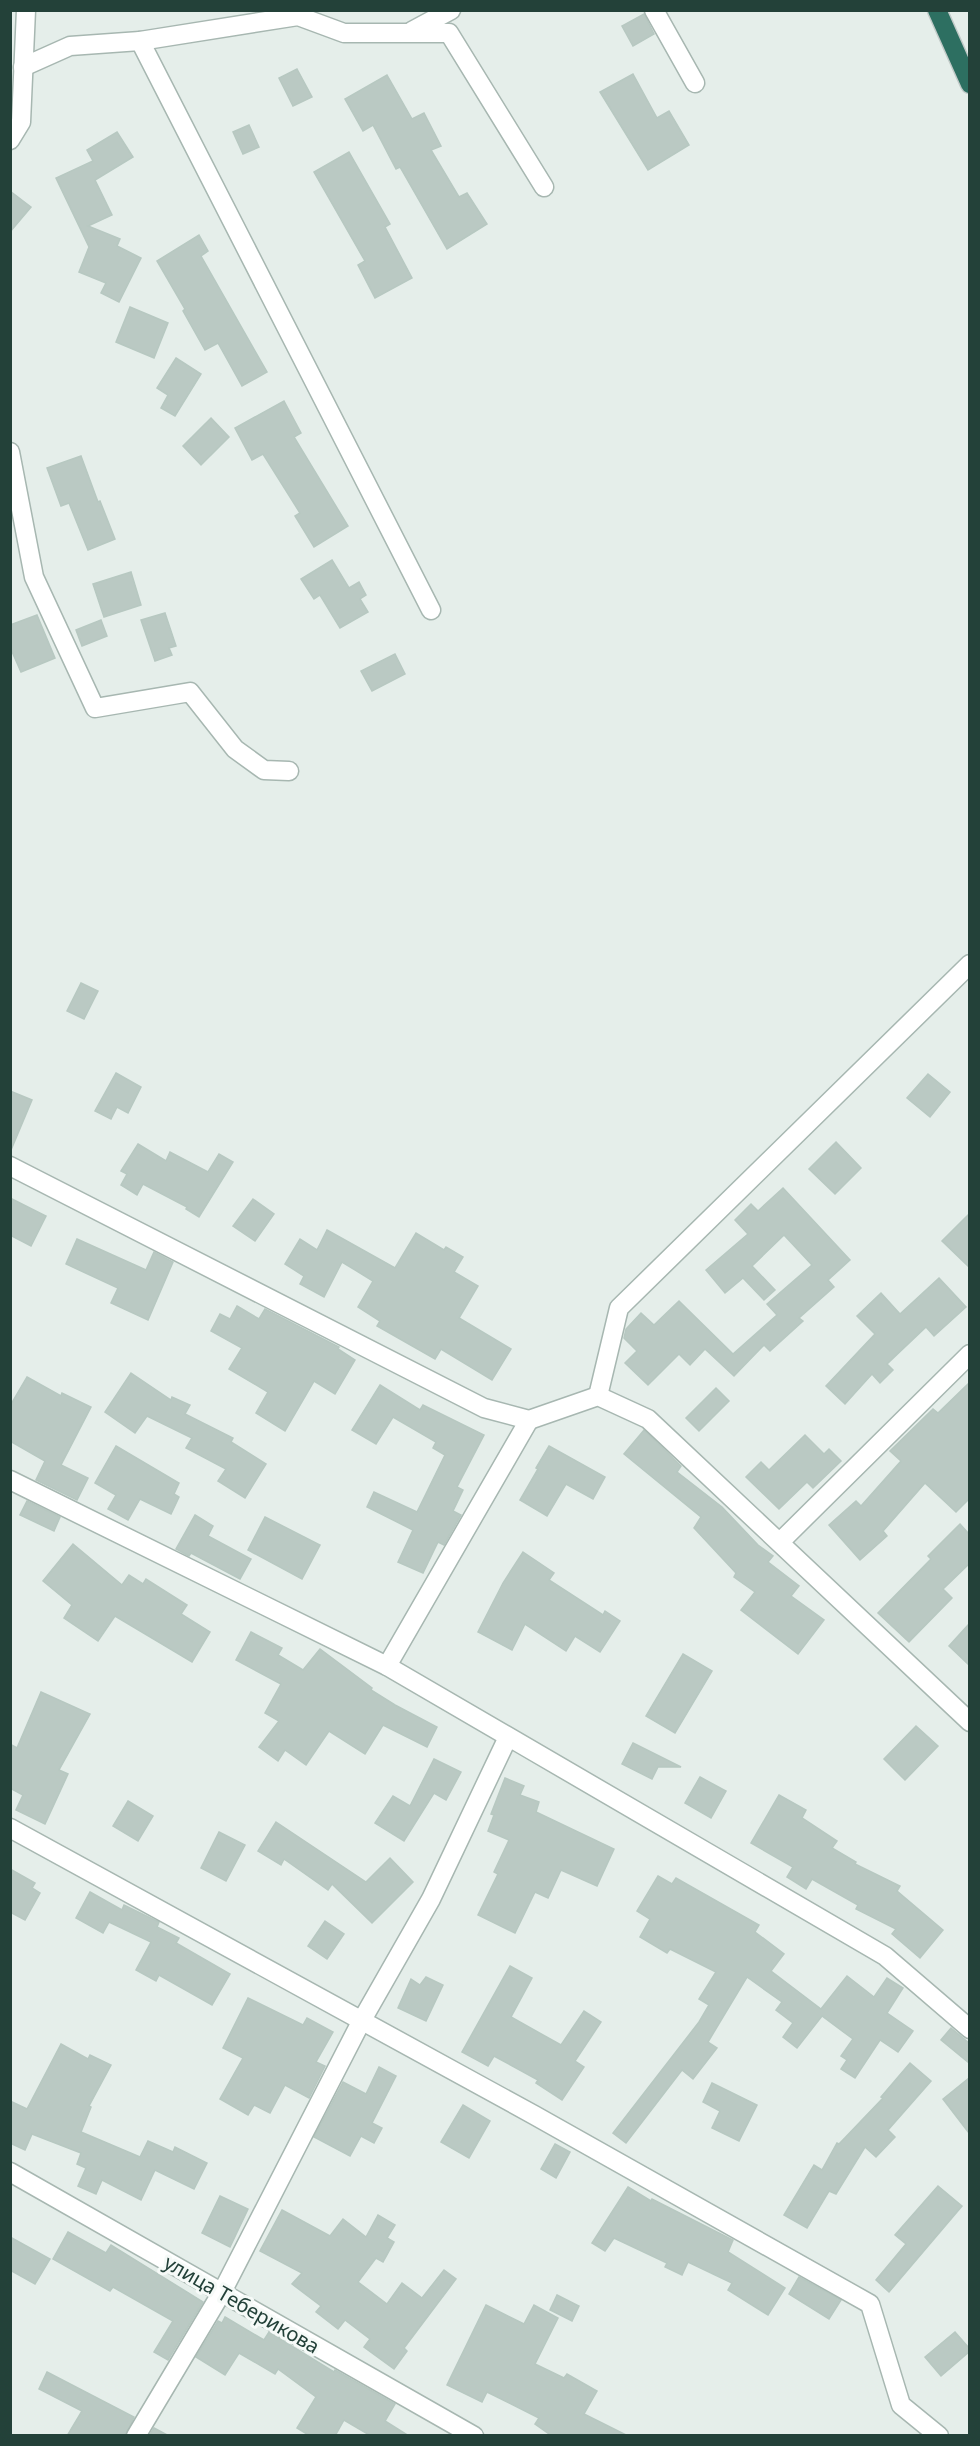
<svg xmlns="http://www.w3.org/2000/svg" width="980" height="2446" font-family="'Noto Sans',sans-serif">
<rect width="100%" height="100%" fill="#e5eeea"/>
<g fill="#bac9c3" stroke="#b7c8c1" stroke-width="1.5">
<polygon points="644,14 654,34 633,46 622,26"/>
<polygon points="297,69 312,97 293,106 279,78"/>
<polygon points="633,74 657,118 669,111 689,145 648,170 600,92"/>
<polygon points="387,75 412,119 424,113 441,146 431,150 459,197 467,193 487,224 447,249 400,167 396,169 373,125 363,131 345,99"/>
<polygon points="249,125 259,147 243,154 233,132"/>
<polygon points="117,132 133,157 95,180 112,215 88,226 120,239 117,246 141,258 119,302 101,293 106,283 79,272 89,247 56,178 93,161 87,150"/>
<polygon points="349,152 390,224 385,227 412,278 375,298 358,265 365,261 314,172"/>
<polygon points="10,191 31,207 10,232"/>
<polygon points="199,235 208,251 201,256 267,372 242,386 218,343 205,350 183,311 185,309 157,261"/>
<polygon points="130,307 168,323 154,358 116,342"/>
<polygon points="176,358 201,374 175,416 161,408 168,395 157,388"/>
<polygon points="284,401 301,433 294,437 348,526 314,547 295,516 300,513 263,454 252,460 235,428"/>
<polygon points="211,418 229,437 201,465 183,446"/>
<polygon points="81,456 98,502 100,501 115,539 88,550 69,503 61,506 47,468"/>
<polygon points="332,560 349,588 359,582 366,595 360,599 368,612 340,628 320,595 314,599 301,579"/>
<polygon points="131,572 141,605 104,617 93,584"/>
<polygon points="165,613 176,646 169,648 172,655 155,661 141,620"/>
<polygon points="37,615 55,658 21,672 10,647 10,625"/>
<polygon points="101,620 107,636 82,646 76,630"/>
<polygon points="395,654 405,674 372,691 361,671"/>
<polygon points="81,983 98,991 84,1019 67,1011"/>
<polygon points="116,1073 141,1087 128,1113 117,1107 111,1119 95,1111"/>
<polygon points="928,1074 950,1092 930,1117 907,1098"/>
<polygon points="10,1091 32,1100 11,1150 10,1150"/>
<polygon points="836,1142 861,1168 835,1194 809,1169"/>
<polygon points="138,1144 166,1161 170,1152 208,1172 219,1154 233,1162 199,1217 186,1209 187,1207 143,1184 137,1195 121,1185 127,1174 121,1171"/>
<polygon points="783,1188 850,1260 828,1280 834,1287 799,1318 803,1321 770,1351 764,1345 734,1376 705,1349 690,1365 679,1354 648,1385 625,1363 637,1351 624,1338 626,1329 641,1313 654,1325 679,1301 733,1354 777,1315 767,1304 812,1265 784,1235 752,1266 775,1290 764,1300 743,1278 725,1293 706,1270 748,1234 735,1220 751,1204 758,1211"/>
<polygon points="10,1198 46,1216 31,1246 10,1235"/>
<polygon points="253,1199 274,1214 255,1241 233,1226"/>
<polygon points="969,1214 969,1267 942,1241"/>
<polygon points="327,1230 395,1268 416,1233 444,1250 446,1247 463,1257 454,1272 478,1286 459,1318 511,1349 492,1380 441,1349 435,1359 377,1326 380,1321 358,1307 373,1281 342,1262 324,1297 300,1284 304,1276 285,1264 300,1239 317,1250"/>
<polygon points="77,1239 146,1270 154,1252 173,1262 148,1320 111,1303 118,1288 66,1264"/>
<polygon points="939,1278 966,1307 934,1336 926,1327 887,1364 893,1370 880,1383 872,1374 845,1404 826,1386 875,1334 857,1316 881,1293 900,1314"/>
<polygon points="237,1306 259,1319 265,1309 339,1347 338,1349 355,1360 335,1394 314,1381 285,1431 256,1413 268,1392 229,1369 242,1348 211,1331 220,1314 230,1319"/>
<polygon points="131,1373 171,1400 172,1397 190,1405 185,1414 233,1438 231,1442 266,1464 245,1498 218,1481 226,1469 186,1448 192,1438 147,1416 135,1433 105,1412"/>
<polygon points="27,1377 61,1396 62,1393 91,1407 61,1465 88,1478 77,1500 36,1480 45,1461 10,1441 10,1406"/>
<polygon points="969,1383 969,1499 956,1512 925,1483 883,1531 887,1536 860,1560 829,1525 856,1501 861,1506 901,1461 890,1451 933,1409 938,1413"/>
<polygon points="380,1385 420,1410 423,1405 484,1435 457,1487 463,1490 453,1511 461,1515 444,1545 438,1542 423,1573 398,1562 413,1530 367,1507 374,1492 417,1512 445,1455 433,1448 436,1442 393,1417 376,1444 352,1430"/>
<polygon points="716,1388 729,1401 699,1431 686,1418"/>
<polygon points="644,1430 681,1466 677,1472 722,1507 758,1545 773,1556 768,1562 799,1586 791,1596 824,1620 798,1654 741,1610 755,1592 734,1577 736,1573 694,1528 701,1517 624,1454"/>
<polygon points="805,1435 824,1454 829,1449 841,1461 813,1488 807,1482 779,1509 746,1477 761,1462 769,1470"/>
<polygon points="116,1446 179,1483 174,1494 179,1497 171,1514 140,1499 128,1520 108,1509 116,1495 95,1483"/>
<polygon points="549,1446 605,1477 593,1499 566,1484 547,1516 520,1500 538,1469 536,1468"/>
<polygon points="27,1501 60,1517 54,1531 20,1515"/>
<polygon points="195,1515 213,1526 208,1536 251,1559 240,1579 191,1553 189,1556 176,1549"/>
<polygon points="265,1517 320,1545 302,1579 248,1550"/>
<polygon points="960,1524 969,1534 969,1564 943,1589 952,1598 909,1642 878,1613 931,1559 928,1556"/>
<polygon points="73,1544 122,1585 129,1575 143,1584 146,1579 187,1605 181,1614 210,1632 192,1662 115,1616 98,1641 64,1618 72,1605 43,1581"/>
<polygon points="523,1552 554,1573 549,1580 603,1615 605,1611 620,1621 600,1652 575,1636 566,1651 525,1624 512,1650 478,1632 503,1583"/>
<polygon points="969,1624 969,1665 949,1646"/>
<polygon points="251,1632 282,1648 278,1655 303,1670 320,1649 372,1688 371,1690 395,1705 437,1727 427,1747 383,1725 365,1754 329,1731 306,1765 285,1750 278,1761 259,1747 279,1721 265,1713 281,1684 236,1660"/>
<polygon points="683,1654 712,1671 675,1733 646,1716"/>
<polygon points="41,1692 90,1714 59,1770 68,1774 45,1824 16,1810 23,1795 10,1788 10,1744 17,1748"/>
<polygon points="916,1726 938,1746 905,1780 884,1759"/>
<polygon points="633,1743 681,1767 658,1767 652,1779 622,1764"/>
<polygon points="434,1759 461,1772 446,1800 434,1793 404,1841 375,1823 393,1796 410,1806"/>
<polygon points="700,1777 726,1791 711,1818 685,1803"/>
<polygon points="505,1778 524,1786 520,1795 539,1802 536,1812 614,1849 597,1886 561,1870 548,1898 535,1892 515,1933 478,1915 498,1874 494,1872 509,1840 488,1831 494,1815 491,1814"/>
<polygon points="779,1795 806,1810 802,1818 837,1841 832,1848 856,1862 855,1864 900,1886 897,1891 943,1930 920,1958 892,1934 896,1929 856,1909 858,1905 812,1879 806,1889 787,1877 793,1867 751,1843"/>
<polygon points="128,1801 153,1816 138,1841 113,1826"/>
<polygon points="276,1822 366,1882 390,1858 413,1882 372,1923 332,1884 328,1890 284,1859 281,1865 258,1851"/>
<polygon points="219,1832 245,1845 226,1881 201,1868"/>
<polygon points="10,1869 35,1883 32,1888 40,1893 25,1920 10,1912"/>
<polygon points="658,1876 672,1884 676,1878 759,1925 755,1932 784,1954 771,1971 821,2009 847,1976 874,1997 887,1978 903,1988 887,2013 913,2031 898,2052 880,2040 855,2078 841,2069 847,2060 841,2056 853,2039 822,2016 797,2048 783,2037 793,2023 776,2010 782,2002 747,1977 708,2042 717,2048 693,2079 682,2070 626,2143 613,2133 699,2022 709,2005 699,1999 716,1972 670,1949 667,1953 640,1937 650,1919 637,1911"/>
<polygon points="90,1892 122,1910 124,1905 159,1922 157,1927 179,1938 176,1943 230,1974 212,2005 159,1975 156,1981 136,1970 151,1942 109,1922 103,1933 76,1918"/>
<polygon points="325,1921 344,1934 327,1959 308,1946"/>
<polygon points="510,1966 532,1978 511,2017 561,2045 584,2011 601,2022 575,2061 584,2067 562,2100 536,2083 538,2080 494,2056 488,2066 462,2052"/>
<polygon points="426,1977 443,1985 426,2021 398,2008 411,1979 420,1985"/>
<polygon points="248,1998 303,2025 307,2018 333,2032 316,2062 325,2066 309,2098 285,2085 270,2113 254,2105 248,2115 220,2099 243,2058 223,2048"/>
<polygon points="951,2028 969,2043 969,2063 941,2040"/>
<polygon points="61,2044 88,2059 90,2055 111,2065 89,2106 91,2107 81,2132 140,2157 148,2141 173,2152 175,2147 207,2163 194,2189 155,2170 141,2200 102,2180 96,2194 78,2186 86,2168 77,2164 81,2153 32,2134 25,2150 10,2143 10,2101 27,2109"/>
<polygon points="910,2063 931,2081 888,2130 895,2137 876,2157 865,2147 836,2194 829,2191 807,2228 784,2215 814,2165 822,2170 837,2143 839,2144 883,2098 881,2097"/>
<polygon points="379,2067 396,2076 372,2123 382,2128 374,2143 361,2136 350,2156 314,2137 343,2082 366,2094"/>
<polygon points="969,2078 969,2133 943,2099"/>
<polygon points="712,2083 757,2105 739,2141 712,2128 720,2111 703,2102"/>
<polygon points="463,2105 490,2121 469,2158 441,2142"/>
<polygon points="555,2144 570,2152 556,2178 541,2169"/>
<polygon points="938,2186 962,2206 889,2292 876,2280 906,2244 895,2235"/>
<polygon points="628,2187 651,2201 652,2199 733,2240 728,2252 785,2288 768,2315 728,2290 732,2283 688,2262 682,2275 665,2267 667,2263 614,2238 605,2251 592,2243"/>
<polygon points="220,2196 248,2209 230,2247 202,2233"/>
<polygon points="282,2210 330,2236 343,2219 366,2237 378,2215 395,2225 387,2238 394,2242 383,2262 376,2258 358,2282 387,2304 402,2283 422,2298 444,2270 456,2279 404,2348 407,2351 394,2369 364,2347 370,2339 345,2320 338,2329 316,2312 321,2306 292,2284 302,2273 260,2251"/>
<polygon points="68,2232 106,2253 111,2245 203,2302 168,2360 154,2352 173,2321 113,2287 110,2291 53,2259"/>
<polygon points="10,2237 50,2259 35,2284 10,2270"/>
<polygon points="799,2277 841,2300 829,2319 789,2294"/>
<polygon points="557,2295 579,2306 572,2321 550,2310"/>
<polygon points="486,2305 524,2324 534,2305 558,2318 535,2364 564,2378 567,2374 597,2391 584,2414 628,2436 552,2436 535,2424 539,2418 487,2392 482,2402 447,2385"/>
<polygon points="225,2317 264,2340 269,2332 334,2372 335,2370 395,2404 385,2421 409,2436 371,2436 344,2420 335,2436 310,2436 297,2428 316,2397 278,2369 275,2374 239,2353 225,2375 196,2357 218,2321 222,2323"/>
<polygon points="955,2332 969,2348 969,2352 941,2376 925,2357"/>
<polygon points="47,2372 134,2417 125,2436 67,2436 82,2411 39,2389"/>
<polygon points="154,2428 169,2436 149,2436"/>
</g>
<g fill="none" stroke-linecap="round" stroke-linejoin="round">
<defs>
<g id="minor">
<polyline points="654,10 695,83"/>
<polyline points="412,31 451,10"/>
<polyline points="140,41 298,16 344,33 449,33 544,187"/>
<polyline points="23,67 70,46 140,41 431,610"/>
<polyline points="10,140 21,122 26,10"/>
<polyline points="10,452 34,577 95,708 190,692 235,749 264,770 289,771"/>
<polyline points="10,1166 484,1408 529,1420 598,1396 648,1419 970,1722"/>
<polyline points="598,1396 619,1308 970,964"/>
<polyline points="10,1480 387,1666 885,1956 970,2029"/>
<polyline points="780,1542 970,1354"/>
<polyline points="387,1666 529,1420"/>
<polyline points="10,1828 534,2115 870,2304 901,2405 939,2436"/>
<polyline points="10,2172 474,2436"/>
<polyline points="136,2436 222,2292 362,2020 431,1899 508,1737"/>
</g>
<polyline id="highway" points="937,10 970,84"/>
</defs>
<use href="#minor" stroke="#a7b7b1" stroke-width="21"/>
<use href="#highway" stroke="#c1cac8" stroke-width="21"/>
<use href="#minor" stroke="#fff" stroke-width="18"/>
<use href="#highway" stroke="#2d6f61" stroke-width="18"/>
</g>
<g text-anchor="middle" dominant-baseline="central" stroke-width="6" stroke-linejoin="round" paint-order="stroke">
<g font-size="20" fill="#234139" stroke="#f6faf8">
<text transform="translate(242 2304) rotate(30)">улица Теберикова</text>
</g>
</g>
<rect width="980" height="2446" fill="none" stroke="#234139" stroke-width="24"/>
</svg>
